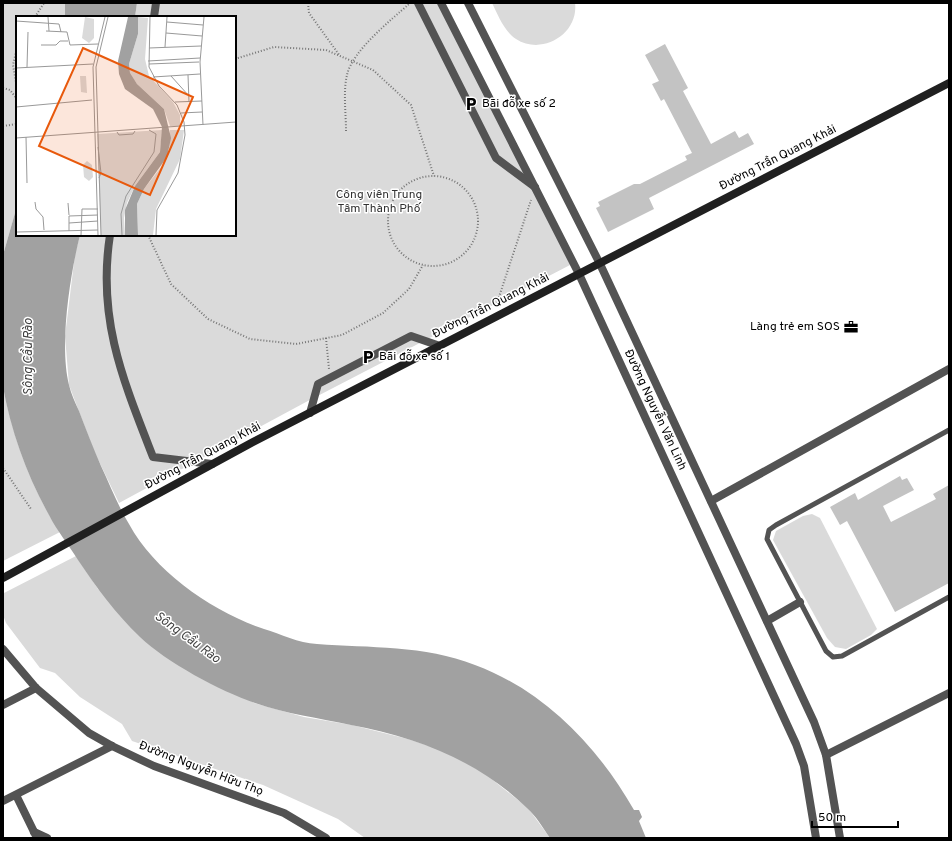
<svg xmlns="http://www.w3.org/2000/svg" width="952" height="841" font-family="Overpass,sans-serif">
<rect width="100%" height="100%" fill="#fff"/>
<g fill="#dadada">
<polygon points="3,3 65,3 65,17 17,17 17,206 3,255"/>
<polygon points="137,3 439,3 543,204 570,265 306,402 119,503 94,451 69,385 65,336 75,254 80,235 235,235 235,17 135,17"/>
<path d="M 492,3 L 575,3 C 579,34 542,56 516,39 C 504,31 498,15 492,3 Z"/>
<path d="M 3,387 C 13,437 31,489 60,532 L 3,561 Z"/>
<polygon points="812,514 820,518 877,629 871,635 846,649 835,647 827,638 773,540 776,531 803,516"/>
<polygon points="76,556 98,589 254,703 304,717 352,725 408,739 447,752 484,773 528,808 550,838 365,838 338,819 263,785 132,741 122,724 80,697 55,673 40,668 6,623 3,615 4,593"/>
</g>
<g fill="#a1a1a1">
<polygon points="65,3 137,3 135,17 65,17"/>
<path d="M 17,206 L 17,235 L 80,235 C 70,275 59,345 69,385 C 71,394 75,402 79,411 C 86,429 93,448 101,466 C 110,485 118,506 129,524 C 155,572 213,612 264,629 C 281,634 298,643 317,644 C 370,648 424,645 475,665 C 545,691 598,747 634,810 L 639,810 L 642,817 L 639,821 L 646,838 L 550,838 C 543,828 536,816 527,808 C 479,761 416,737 351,725 C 319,718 286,714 255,703 C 220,691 166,662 140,637 C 116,614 96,587 78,560 C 69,545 57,531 49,515 C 27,476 11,431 3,387 L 3,255 Z"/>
</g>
<g fill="#c3c3c3">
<polygon points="665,44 688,88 683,91 711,144 735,131 739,138 748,133 754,144 649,198 654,209 608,232 596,208 600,206 598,202 634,184 640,184 687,160 685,156 692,153 664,99 661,101 652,84 659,81 645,55"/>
<polygon points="900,476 902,480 907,478 914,490 883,506 891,522 936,499 933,494 949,485 949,583 895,612 847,521 840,525 830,507 855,493 858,500"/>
</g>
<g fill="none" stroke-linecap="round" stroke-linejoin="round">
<g stroke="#757575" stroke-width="2" stroke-dasharray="1 2" stroke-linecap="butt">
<polyline points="308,3 309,13 340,56"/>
<polyline points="35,17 44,3"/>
<polyline points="17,48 13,65 17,88"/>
<polyline points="235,59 274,47 326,50 373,70 411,105 434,176"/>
<polyline points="3,88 10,90 17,99"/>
<polyline points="3,126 17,124"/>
<path d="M 346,131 C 346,114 343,91 347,75 C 352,51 391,20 409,4"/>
<circle cx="433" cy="221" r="45"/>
<polyline points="148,235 171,284 208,319 250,339 296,344 342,335 383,313 409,289 423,265"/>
<polyline points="496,306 531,200"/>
<polyline points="326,338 329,369"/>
<polyline points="3,468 31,509"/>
</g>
<polyline stroke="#535353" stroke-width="5" points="949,430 776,525 769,530 767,539 826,651 833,657 842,656 949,597"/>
<g stroke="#535353" stroke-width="8">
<polyline points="418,3 496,158 535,187"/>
<polyline points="154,17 156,3"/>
<path d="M 110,235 C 97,319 123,380 153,457 L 212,464"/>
<polyline points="310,413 318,384 411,336 440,346"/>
<polyline points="711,501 949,369"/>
<polyline points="767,621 800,602"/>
<polyline points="3,705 36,688"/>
<polyline points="826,755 949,693"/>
<polyline points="16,795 37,838"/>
<polyline points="3,801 112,746"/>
<polyline points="34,832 47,838"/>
</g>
<g stroke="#535353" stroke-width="8">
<polyline points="441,3 579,274 796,744 804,766 816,838"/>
<polyline points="468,3 600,264 814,722 826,755 840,838"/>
<polyline points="3,649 36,688 89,733 112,746 154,766 284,813 326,838"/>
</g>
<polyline stroke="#202020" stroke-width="8" points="3,578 253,442 949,83"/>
</g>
<defs>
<symbol id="parking-bare" viewBox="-9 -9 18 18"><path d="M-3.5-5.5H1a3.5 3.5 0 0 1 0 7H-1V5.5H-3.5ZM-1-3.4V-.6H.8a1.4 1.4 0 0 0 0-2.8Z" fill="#000" stroke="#fff" stroke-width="2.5" paint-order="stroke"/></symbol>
<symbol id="office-bare" viewBox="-9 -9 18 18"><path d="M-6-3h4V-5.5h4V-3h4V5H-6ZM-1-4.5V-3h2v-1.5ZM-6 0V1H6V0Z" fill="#000" stroke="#fff" stroke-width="2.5" paint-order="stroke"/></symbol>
</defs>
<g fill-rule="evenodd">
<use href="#parking-bare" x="461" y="94" width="20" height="20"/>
<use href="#office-bare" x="841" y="317" width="20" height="20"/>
<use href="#parking-bare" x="358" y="347" width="20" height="20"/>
</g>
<g text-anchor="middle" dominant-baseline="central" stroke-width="3" stroke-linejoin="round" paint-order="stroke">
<g font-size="12" fill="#000" stroke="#fff" text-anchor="start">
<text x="482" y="104">Bãi đỗ xe số 2</text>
<text x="840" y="327" text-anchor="end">Làng trẻ em SOS</text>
<text x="379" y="357">Bãi đỗ xe số 1</text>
</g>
<g font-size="12" fill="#000" stroke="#fff">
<text transform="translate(778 158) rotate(-27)">Đường Trần Quang Khải</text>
<text transform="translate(491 306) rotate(-27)">Đường Trần Quang Khải</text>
<text transform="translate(655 410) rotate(65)">Đường Nguyễn Văn Linh</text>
<text transform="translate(203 456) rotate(-28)">Đường Trần Quang Khải</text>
<text transform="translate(201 769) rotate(21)">Đường Nguyễn Hữu Thọ</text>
</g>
<g font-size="12" fill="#313131" stroke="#fff">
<text x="379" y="195">Công viên Trung<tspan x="379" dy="14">Tâm Thành Phố</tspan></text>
</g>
<g font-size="13" font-style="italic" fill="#424242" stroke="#fff">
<text transform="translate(29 357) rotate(-90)">Sông Cầu Rào</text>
<text transform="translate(187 638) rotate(36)">Sông Cầu Rào</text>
</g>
</g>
<g transform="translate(16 16)">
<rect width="220" height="220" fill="#fff"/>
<path d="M 69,1 L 78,3 L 78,22 L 73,27 L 66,22 ZM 122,1 L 132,2 L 129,43 L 133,60 L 157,86 L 164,99 L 164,110 L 154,110 L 148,93 L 121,68 L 114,58 L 113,48 L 122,18 ZM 64,60 L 70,60 L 71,77 L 65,76 ZM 146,114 L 144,136 L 119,170 L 111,187 L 108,202 L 109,219 L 85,219 L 81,118 ZM 154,114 L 168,114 L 164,143 L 140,193 L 137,219 L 122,219 L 121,188 L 128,173 L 146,150 L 153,136 ZM 71,145 L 76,149 L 77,161 L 73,165 L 68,161 L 67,149 Z" fill="#dadada"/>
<path d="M 112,1 L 122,1 L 122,18 L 113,48 L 114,57 L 121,68 L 148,93 L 155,122 L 151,141 L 128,173 L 121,188 L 122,219 L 109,219 L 109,194 L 119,170 L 144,136 L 146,111 L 137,93 L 109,73 L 103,58 L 102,45 Z" fill="#a1a1a1"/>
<path fill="none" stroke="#999" stroke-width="1" d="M 32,1 L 33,15M 134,1 L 133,51 L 143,70 L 161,89 L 168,106 L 169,119 L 162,157 L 141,194 L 140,219M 0,5 L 43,8 L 45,16M 151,6 L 187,9M 30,15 L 51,16 L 54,29 L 82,28M 150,17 L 186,20M 25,29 L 40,29 L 44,25 L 52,25M 149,31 L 151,1M 133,32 L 185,30M 132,45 L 184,42M 133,48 L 183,46M 11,51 L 12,16M 0,52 L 77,48M 172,59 L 173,86M 155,60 L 173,80M 137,61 L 184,58M 159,86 L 186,85M 0,91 L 76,84M 165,97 L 186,96M 187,109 L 184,46 L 188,1M 101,116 L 103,119 L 117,118 L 119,115M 10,121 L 11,167M 0,122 L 220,106M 82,131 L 85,157 L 83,162M 19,186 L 20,193 L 27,201 L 28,214M 52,187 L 53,199M 53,207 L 82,205M 53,215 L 53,200 L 82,199M 1,216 L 82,214M 65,219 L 66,193 L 82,193M 82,219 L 77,51 L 89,1M 85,219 L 80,51 L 92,1M 106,219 L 105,198 L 110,180 L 138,136 L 140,118 L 133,114"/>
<path fill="#e8590c" fill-opacity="0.15" stroke="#e8590c" stroke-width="2" d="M 67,32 L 177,81 L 134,179 L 23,130 Z"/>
<rect width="220" height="220" fill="none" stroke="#000" stroke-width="2"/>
</g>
<rect width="952" height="841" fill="none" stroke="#000000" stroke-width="8"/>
<path d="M812 821v6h86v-6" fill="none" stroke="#000000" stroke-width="2"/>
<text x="818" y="821" font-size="12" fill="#000000" stroke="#ffffff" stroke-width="3" paint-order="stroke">50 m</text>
</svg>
